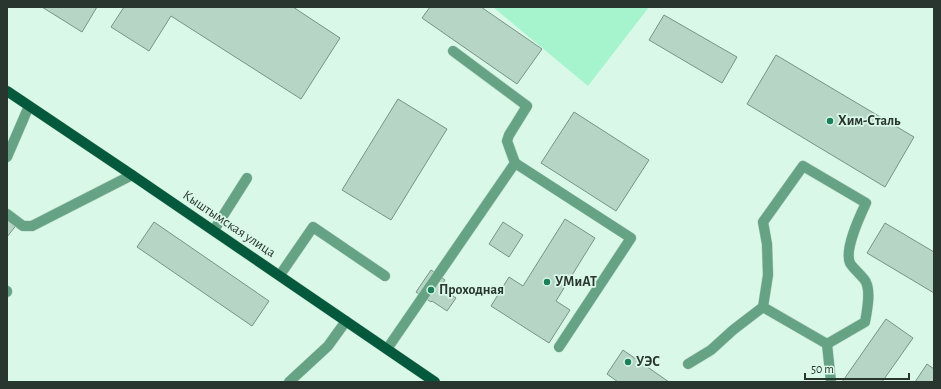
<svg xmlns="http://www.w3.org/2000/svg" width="941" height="389" font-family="'Alegreya Sans',sans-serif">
<rect width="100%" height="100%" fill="#d9f8e7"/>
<polygon fill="#a6f4cd" points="493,7 649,7 588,86"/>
<g fill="#b7d5c5" stroke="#779484">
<polygon points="42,7 97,7 82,32"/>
<polygon points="124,7 293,7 340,38 301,99 171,16 149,51 111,27"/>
<polygon points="430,7 481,7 542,49 517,84 422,18"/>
<polygon points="664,15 737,57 722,83 649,40"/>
<polygon points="776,55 914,137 885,187 747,104"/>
<polygon points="398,99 447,129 391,220 342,190"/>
<polygon points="574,112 649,160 616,211 541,163"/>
<polygon points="7,209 21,219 7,237"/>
<polygon points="565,219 595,238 556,301 570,310 549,343 491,306 509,277 523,286"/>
<polygon points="154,222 269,301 252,326 137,247"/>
<polygon points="503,222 523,235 509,257 489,244"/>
<polygon points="885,223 934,252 934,293 867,253"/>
<polygon points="431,270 445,280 440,287 456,298 447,311 432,301 431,302 416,292"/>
<polygon points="886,319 913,338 882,382 842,382"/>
<polygon points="623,350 669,382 618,382 607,374"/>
<polygon points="927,364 934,369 934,382 915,382"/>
</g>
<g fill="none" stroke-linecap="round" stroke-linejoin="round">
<defs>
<g id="minor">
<polyline points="7,157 29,106"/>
<polyline points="515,163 631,238 559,347"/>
<path d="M 803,166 L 866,203 C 860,216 844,249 850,263 C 852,267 861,275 864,279 C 872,288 867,311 865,322 L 827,344 L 763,307 L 768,275 L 767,244 L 763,222 Z"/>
<polyline points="7,214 23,226 32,226 132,175"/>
<polyline points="214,230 247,178"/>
<polyline points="280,275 313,227 385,276"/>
<polyline points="7,291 7,292"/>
<polyline points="827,344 831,382"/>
<polyline points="387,349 515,163 507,141 509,135 527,106 453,51"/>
<polyline points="688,364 711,350 733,330 763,307"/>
<polyline points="289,382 328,346 346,321"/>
</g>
<polyline id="major" points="7,91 132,175 435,382"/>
</defs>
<use href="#minor" stroke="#b9d5c6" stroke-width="11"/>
<use href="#major" stroke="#b9d5c6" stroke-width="11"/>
<use href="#minor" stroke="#66a385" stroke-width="10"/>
<use href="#major" stroke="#04583b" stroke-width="10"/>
</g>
<g fill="#1c815a" stroke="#d9f8e7" stroke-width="1.5">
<circle cx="830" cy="121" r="4"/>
<circle cx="547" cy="282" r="4"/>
<circle cx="431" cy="290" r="4"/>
<circle cx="628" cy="362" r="4"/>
</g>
<g text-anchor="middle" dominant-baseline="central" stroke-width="3.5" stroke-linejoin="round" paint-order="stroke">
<g font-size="14" font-weight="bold" fill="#29352f" stroke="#d9f8e7" text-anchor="start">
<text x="838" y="121">Хим-Сталь</text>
<text x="555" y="282">УМиАТ</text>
<text x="439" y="290">Проходная</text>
<text x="636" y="362">УЭС</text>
</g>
<g font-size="14" fill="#29352f" stroke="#d9f8e7">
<text transform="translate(229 224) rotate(34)">Кыштымская улица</text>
</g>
</g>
<rect width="941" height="389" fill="none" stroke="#29352f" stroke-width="16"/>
<path d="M805 373v6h104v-6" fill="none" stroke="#29352f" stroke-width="2"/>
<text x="811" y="373" font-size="12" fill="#29352f" stroke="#d9f8e7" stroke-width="3" paint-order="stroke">50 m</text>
</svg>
